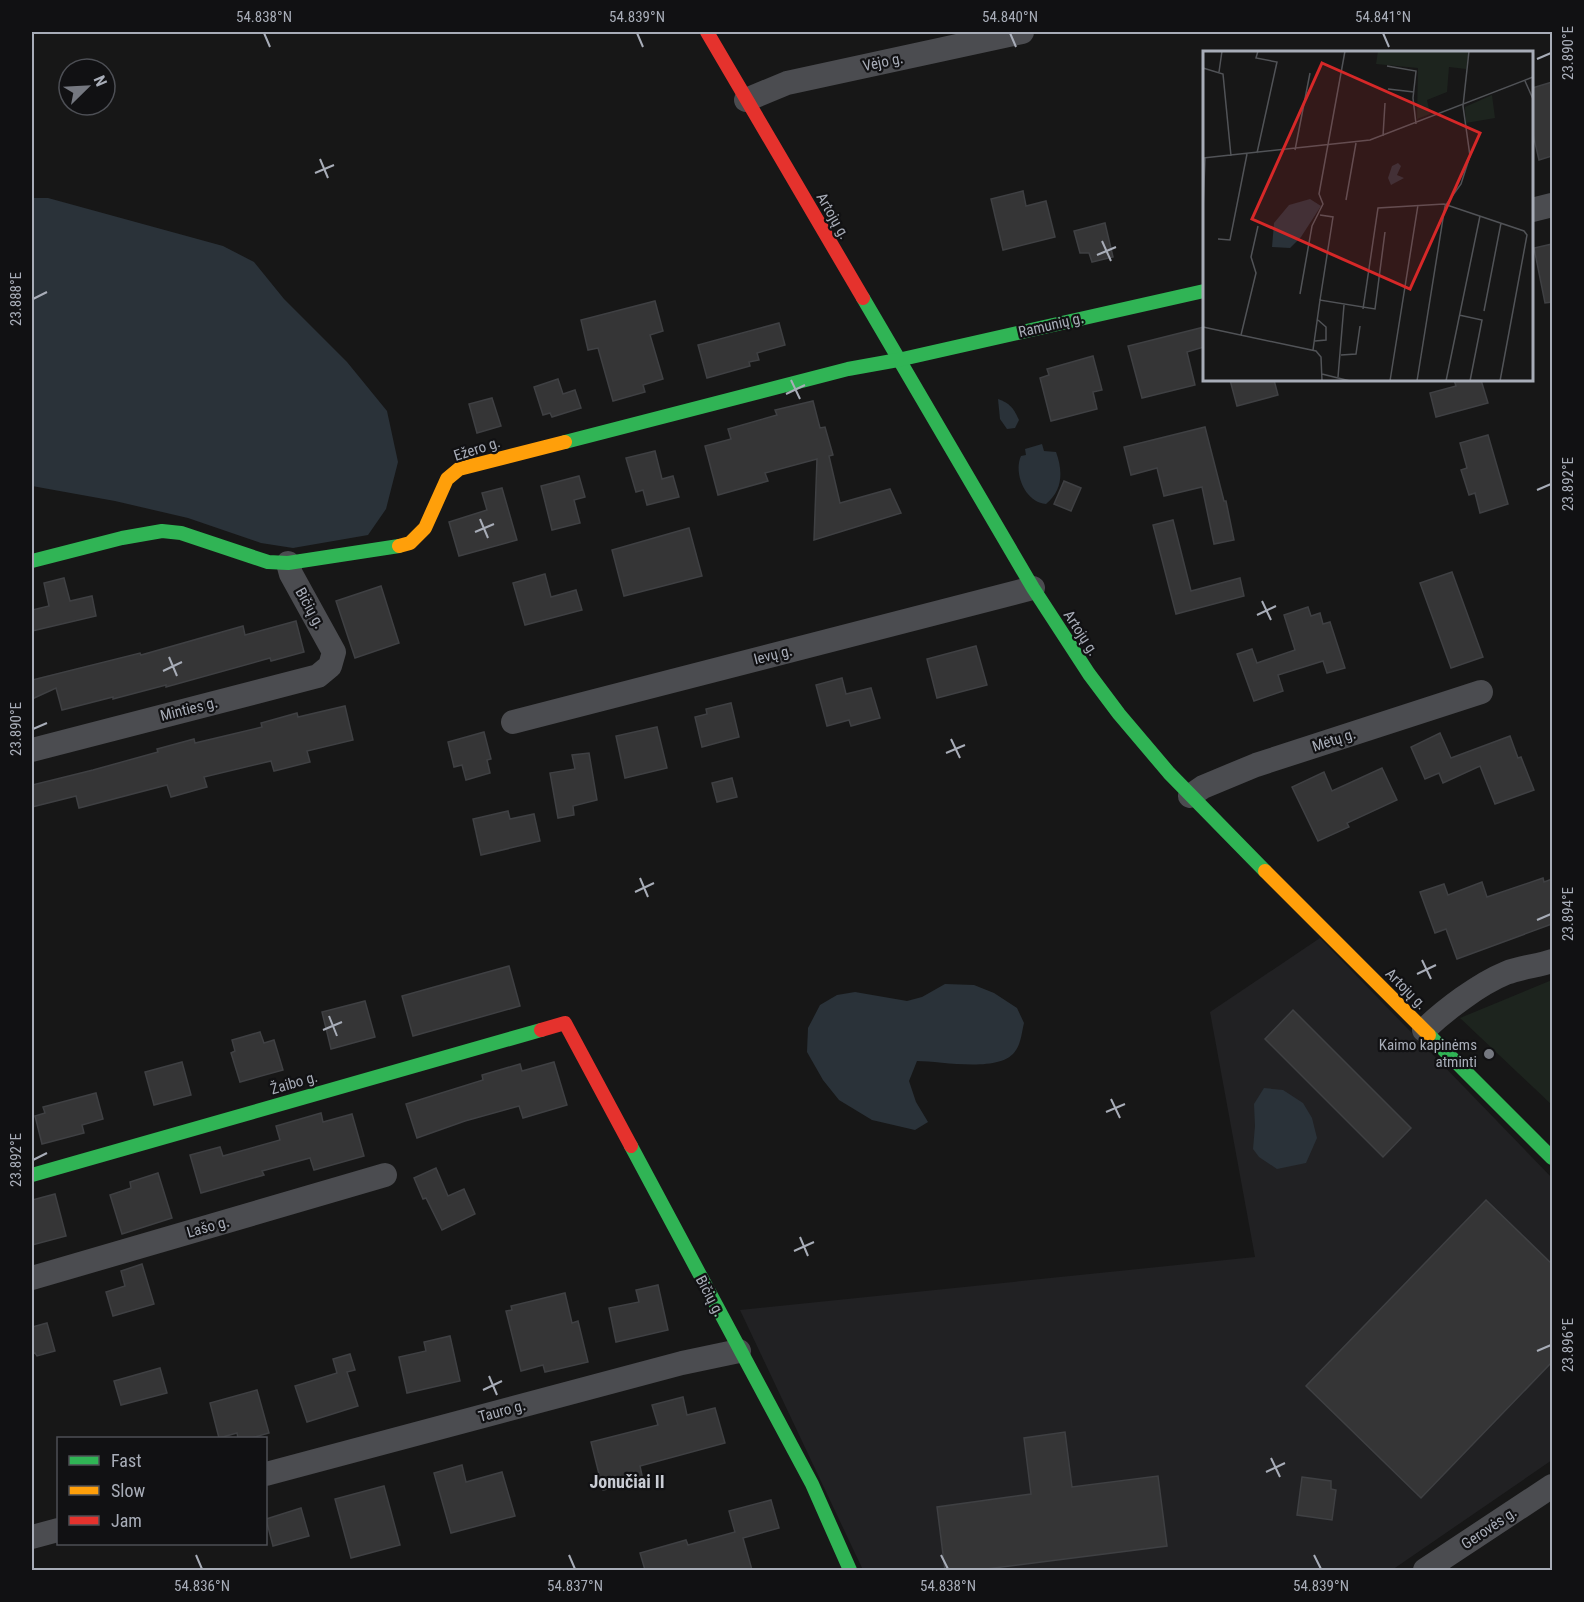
<svg xmlns="http://www.w3.org/2000/svg" width="1584" height="1602" font-family="'Roboto Condensed',sans-serif">
<rect width="100%" height="100%" fill="#171717"/>
<polygon fill="#212123" points="1320,938 1552,1178 1552,1460 1392,1570 863,1570 740,1310 1255,1257 1210,1012"/>
<polygon fill="#1d241e" points="1552,980 1552,1105 1460,1018"/>
<g fill="#2a3239">
<polygon points="32,198 48,198 223,246 254,262 284,299 347,362 387,411 398,462 386,509 368,535 293,548 261,543 188,518 115,501 32,486"/>
<path d="M 998,399 C 1010,403 1014,409 1019,420 L 1015,428 L 1007,429 L 1000,419 Z"/>
<path d="M 1042,444 L 1044,451 L 1056,452 C 1063,471 1063,490 1046,504 C 1026,503 1013,474 1021,456 L 1026,455 L 1025,449 Z"/>
<path d="M 945,984 L 974,985 L 994,993 L 1017,1008 L 1024,1023 C 1022,1031 1021,1043 1016,1050 C 1002,1074 941,1061 917,1061 L 909,1081 L 916,1102 L 928,1122 L 915,1130 L 872,1120 L 839,1100 L 823,1080 L 807,1052 L 808,1028 L 820,1005 L 837,995 L 855,992 L 907,1001 L 922,997 Z"/>
<polygon points="1264,1088 1283,1090 1303,1103 1312,1118 1317,1138 1306,1163 1277,1169 1259,1157 1253,1149 1255,1126 1254,1104"/>
</g>
<g fill="#353536" stroke="#3f4043" stroke-width="1.5">
<polygon points="1552,82 1552,156 1539,160 1532,130 1532,88"/>
<polygon points="1023,191 1026,206 1046,201 1055,237 1003,250 991,199"/>
<polygon points="1105,223 1113,257 1092,262 1089,253 1080,253 1074,231"/>
<polygon points="1552,244 1552,302 1545,303 1534,248"/>
<polygon points="655,301 663,331 650,335 663,379 643,385 645,392 613,401 598,348 588,350 581,320"/>
<polygon points="779,323 785,345 757,353 759,360 749,362 750,366 707,378 698,345"/>
<polygon points="1204,327 1204,347 1187,352 1195,385 1142,398 1128,346"/>
<polygon points="1093,356 1102,390 1093,392 1097,409 1051,421 1040,378 1049,375 1047,369"/>
<polygon points="558,379 563,394 575,390 581,408 552,417 550,413 543,415 534,387"/>
<polygon points="1230,380 1274,380 1278,395 1237,406"/>
<polygon points="1454,380 1481,380 1488,403 1436,417 1430,393 1456,386"/>
<polygon points="492,398 501,426 477,433 469,404"/>
<polygon points="813,401 820,428 825,427 833,455 829,456 840,503 890,489 901,513 814,540 817,459 765,473 768,481 718,495 705,446 731,439 728,429 777,415 775,410"/>
<polygon points="1205,427 1224,501 1226,501 1234,540 1214,544 1202,487 1164,496 1157,468 1131,475 1124,447"/>
<polygon points="1488,435 1508,504 1480,513 1475,493 1469,495 1461,470 1467,468 1460,443"/>
<polygon points="655,451 662,479 673,476 679,497 647,505 643,490 636,492 626,458"/>
<polygon points="579,476 585,497 574,500 580,523 552,530 541,486"/>
<polygon points="1064,481 1081,488 1071,511 1054,504"/>
<polygon points="502,488 517,540 459,556 449,522 487,510 482,493"/>
<polygon points="1173,520 1191,591 1240,578 1244,596 1176,614 1153,525"/>
<polygon points="689,528 702,576 624,596 612,550"/>
<polygon points="1452,572 1483,657 1451,668 1420,583"/>
<polygon points="545,574 551,597 576,590 582,610 525,625 513,583"/>
<polygon points="64,578 70,601 92,596 96,616 32,631 32,610 49,606 44,583"/>
<polygon points="381,586 399,643 355,658 336,601"/>
<polygon points="1308,607 1311,616 1320,613 1323,624 1330,622 1345,668 1327,673 1323,661 1278,675 1283,691 1254,701 1237,654 1252,649 1257,663 1295,650 1284,615"/>
<polygon points="296,621 304,652 271,661 270,658 166,687 166,685 113,699 113,697 62,710 56,688 32,699 32,680 140,653 141,655 243,626 245,635"/>
<polygon points="976,646 987,685 937,698 927,659"/>
<polygon points="842,678 846,694 871,688 880,718 851,726 849,720 827,726 816,685"/>
<polygon points="731,703 739,737 702,747 695,717 707,714 706,709"/>
<polygon points="345,706 353,740 307,751 310,762 274,771 271,761 204,777 207,787 171,797 167,785 79,808 76,796 32,807 32,785 93,770 158,752 157,749 194,739 195,743 262,727 261,723 297,713 298,717"/>
<polygon points="657,727 667,768 625,778 616,736"/>
<polygon points="484,732 491,759 487,760 490,773 466,780 462,765 454,767 448,742"/>
<polygon points="1440,733 1451,758 1510,736 1518,758 1521,757 1534,790 1495,804 1480,766 1443,783 1439,773 1425,779 1411,747"/>
<polygon points="589,753 597,800 573,806 574,815 558,818 550,773 575,769 572,755"/>
<polygon points="1382,768 1397,800 1347,823 1349,827 1318,841 1292,787 1324,772 1332,791"/>
<polygon points="732,778 737,797 717,802 712,783"/>
<polygon points="508,811 510,819 534,814 540,841 481,855 473,819"/>
<polygon points="1543,878 1544,882 1552,879 1552,924 1457,959 1446,929 1435,933 1420,892 1444,884 1448,895 1482,882 1487,897"/>
<polygon points="509,966 520,1006 413,1036 402,996"/>
<polygon points="365,1001 375,1037 331,1049 322,1012"/>
<polygon points="1293,1010 1411,1128 1383,1157 1265,1039"/>
<polygon points="260,1032 264,1043 274,1040 283,1070 240,1082 231,1053 235,1051 232,1040"/>
<polygon points="182,1062 191,1095 154,1105 145,1072"/>
<polygon points="554,1062 567,1105 523,1118 519,1106 465,1121 417,1138 406,1104 483,1080 482,1075 520,1064 522,1071"/>
<polygon points="96,1093 103,1119 82,1125 84,1133 42,1144 35,1116 45,1113 43,1107"/>
<polygon points="321,1113 323,1122 352,1114 364,1156 314,1170 310,1158 262,1171 264,1175 201,1193 190,1155 220,1147 223,1156 280,1140 276,1126"/>
<polygon points="436,1168 448,1196 464,1189 475,1214 442,1230 426,1198 423,1199 414,1178"/>
<polygon points="158,1173 172,1218 122,1234 110,1195 131,1188 130,1182"/>
<polygon points="55,1194 66,1236 32,1245 32,1200"/>
<polygon points="1486,1200 1552,1264 1552,1362 1421,1498 1306,1386"/>
<polygon points="142,1264 154,1304 113,1316 106,1292 125,1286 121,1271"/>
<polygon points="658,1285 668,1330 616,1342 609,1308 639,1302 636,1290"/>
<polygon points="565,1293 572,1323 578,1321 588,1362 545,1372 543,1365 521,1371 506,1311 512,1310 511,1306"/>
<polygon points="47,1323 55,1351 37,1356 35,1353 32,1354 32,1327"/>
<polygon points="450,1336 460,1381 407,1393 399,1357 426,1351 424,1342"/>
<polygon points="350,1354 355,1370 347,1372 358,1406 307,1422 295,1386 337,1373 333,1359"/>
<polygon points="160,1368 167,1393 121,1405 114,1381"/>
<polygon points="257,1390 269,1433 251,1438 238,1438 237,1433 219,1438 210,1403"/>
<polygon points="683,1397 687,1415 715,1408 725,1443 640,1466 643,1480 603,1490 591,1442 658,1425 652,1405"/>
<polygon points="1065,1432 1072,1487 1158,1476 1167,1546 978,1570 945,1570 937,1507 1031,1494 1024,1438"/>
<polygon points="462,1465 466,1482 502,1472 515,1516 451,1533 434,1473"/>
<polygon points="1302,1477 1331,1481 1331,1489 1336,1490 1332,1520 1297,1515"/>
<polygon points="384,1486 400,1545 351,1558 335,1499"/>
<polygon points="771,1500 779,1528 743,1538 752,1570 645,1570 640,1553 686,1540 688,1545 735,1532 729,1511"/>
<polygon points="301,1508 309,1536 273,1546 266,1519"/>
</g>
<g fill="none" stroke-linecap="round" stroke-linejoin="round">
<g stroke="#4b4c50" stroke-width="24">
<polyline points="746,100 787,83 1022,32"/>
<polyline points="1532,210 1552,205"/>
<polyline points="513,722 1033,588"/>
<polyline points="32,750 318,676 330,666 334,652 291,574 288,563"/>
<polyline points="1190,796 1203,787 1256,765 1481,692"/>
<path d="M 1424,1030 C 1445,1010 1479,984 1506,973 C 1521,967 1538,966 1552,961"/>
<polyline points="32,1278 385,1175"/>
<polyline points="266,1474 682,1363 739,1351"/>
<polyline points="32,1537 58,1530"/>
<polyline points="1425,1570 1552,1486"/>
</g>
<g stroke="#30b455" stroke-width="14">
<polyline points="863,298 1033,588 1089,674 1119,714 1169,773 1265,871"/>
<polyline points="565,442 848,369 898,360 1204,291"/>
<polyline points="32,561 122,538 162,531 181,533 268,562 288,563 399,546"/>
<polyline points="1429,1035 1552,1158"/>
<polyline points="631,1146 812,1484 850,1570"/>
<polyline points="32,1175 541,1030"/>
</g>
<g stroke="#ff9f0a" stroke-width="14">
<polyline points="399,546 410,543 425,528 447,479 459,469 565,442"/>
<polyline points="1265,871 1429,1035"/>
</g>
<g stroke="#e5322d" stroke-width="14">
<polyline points="707,32 863,298"/>
<polyline points="541,1030 565,1023 631,1146"/>
</g>
</g>
<path fill="none" stroke="#a8adb8" stroke-width="2" d="M 264,33 L 270,47M 637,33 L 643,47M 1010,33 L 1016,47M 1383,33 L 1389,47M 1537,59 L 1551,53M 320,159 L 328,178M 315,173 L 334,165M 1102,241 L 1111,261M 1097,255 L 1116,247M 33,299 L 47,292M 791,380 L 800,399M 786,394 L 805,385M 1537,490 L 1551,484M 480,519 L 488,538M 475,532 L 494,524M 1262,601 L 1271,620M 1257,615 L 1276,606M 169,657 L 177,676M 163,671 L 182,662M 33,729 L 47,723M 951,739 L 960,758M 946,753 L 965,745M 640,878 L 648,897M 635,892 L 654,883M 1537,920 L 1551,914M 1422,960 L 1431,979M 1417,974 L 1436,965M 329,1016 L 337,1036M 323,1030 L 342,1022M 1111,1099 L 1120,1118M 1106,1112 L 1125,1104M 33,1160 L 47,1153M 800,1237 L 808,1256M 794,1251 L 814,1242M 1537,1351 L 1551,1345M 489,1376 L 497,1395M 483,1390 L 502,1381M 1271,1458 L 1280,1477M 1266,1472 L 1285,1463M 196,1555 L 202,1569M 569,1555 L 575,1569M 941,1555 L 948,1569M 1314,1555 L 1321,1569"/>
<circle fill="#757880" stroke="#111113" stroke-width="2" cx="1489" cy="1054" r="6"/>
<g text-anchor="middle" dominant-baseline="central" stroke-width="4.5" stroke-linejoin="round" paint-order="stroke">
<g font-size="15" fill="#a8adb8" stroke="#111113">
<text transform="translate(883 62) rotate(-12)">Vėjo g.</text>
<text transform="translate(833 216) rotate(60)">Artojų g.</text>
<text transform="translate(1051 325) rotate(-13)">Ramunių g.</text>
<text transform="translate(477 449) rotate(-18)">Ežero g.</text>
<text transform="translate(310 608) rotate(61)">Bičių g.</text>
<text transform="translate(1081 633) rotate(57)">Artojų g.</text>
<text transform="translate(773 655) rotate(-14)">Ievų g.</text>
<text transform="translate(189 709) rotate(-14)">Minties g.</text>
<text transform="translate(1334 740) rotate(-18)">Mėtų g.</text>
<text transform="translate(1406 989) rotate(45)">Artojų g.</text>
<text transform="translate(294 1083) rotate(-16)">Žaibo g.</text>
<text transform="translate(208 1227) rotate(-16)">Lašo g.</text>
<text transform="translate(710 1296) rotate(62)">Bičių g.</text>
<text transform="translate(502 1411) rotate(-15)">Tauro g.</text>
<text transform="translate(1489 1528) rotate(-34)">Gerovės g.</text>
</g>
<g font-size="15" fill="#a8adb8" stroke="#111113" text-anchor="end">
<text x="1477" y="1045">Kaimo kapinėms<tspan x="1477" dy="17">atminti</tspan></text>
</g>
<g font-size="18" font-weight="bold" fill="#c9ccd4" stroke="#111113">
<text x="627" y="1481">Jonučiai II</text>
</g>
</g>
<g transform="translate(1203 51)">
<rect width="330" height="330" fill="#171717"/>
<path d="M 175,0 L 266,0 L 263,18 L 246,16 L 244,41 L 224,49 L 227,63 L 214,68 L 215,17 L 173,13 ZM 289,44 L 292,67 L 263,72 L 262,56 Z" fill="#1d241e"/>
<path d="M 195,112 L 198,115 L 194,124 L 201,127 L 188,134 L 185,127 L 189,115 ZM 107,148 L 118,155 L 98,186 L 87,197 L 69,196 L 71,172 L 86,154 Z" fill="#2a3239"/>
<path fill="none" stroke="#515357" stroke-width="1.5" d="M 184,15 L 213,20 L 210,47 L 213,73M 0,17 L 20,23 L 28,105M 16,21 L 19,0M 322,30 L 330,48M 185,38 L 211,41M 180,85 L 182,52M 92,99 L 107,22M 54,102 L 74,11 L 53,7 L 55,0M 0,107 L 167,89 L 330,26M 143,149 L 153,92M 0,159 L 2,107M 117,164 L 130,166 L 117,249M 15,188 L 27,189 L 44,103M 97,243 L 109,175 L 120,153 L 116,143 L 142,0M 160,258 L 175,157 L 241,153 L 321,180 L 324,184 L 297,330M 281,260 L 298,172M 256,264 L 279,269 L 267,330M 0,276 L 113,300 L 118,306 L 119,330M 38,284 L 53,222 L 48,206 L 55,175M 112,290 L 123,289 L 123,276 L 115,269M 110,299 L 117,249 L 172,258 L 182,181M 138,304 L 153,303 L 157,275M 119,323 L 147,330M 135,326 L 141,254M 187,330 L 215,154M 214,330 L 242,155 L 258,133 L 267,105 L 260,55 L 266,0M 243,330 L 277,165"/>
<path fill="#d62828" fill-opacity="0.15" stroke="#d62828" stroke-width="3" d="M 119,12 L 277,82 L 207,238 L 49,168 Z"/>
<rect width="330" height="330" fill="none" stroke="#a8adb8" stroke-width="3"/>
</g>
<rect width="1584" height="1602" fill="none" stroke="#111113" stroke-width="66"/>
<rect x="57" y="1437" width="210" height="108" fill="#111113" stroke="#4d4f55" stroke-width="1.5"/>
<rect x="69" y="1456" width="30" height="9" fill="#30b455" stroke="#4d4f55" stroke-width="1.5"/>
<text x="111" y="1467" font-size="18" fill="#a8adb8">Fast</text>
<rect x="69" y="1486" width="30" height="9" fill="#ff9f0a" stroke="#4d4f55" stroke-width="1.5"/>
<text x="111" y="1497" font-size="18" fill="#a8adb8">Slow</text>
<rect x="69" y="1516" width="30" height="9" fill="#e5322d" stroke="#4d4f55" stroke-width="1.5"/>
<text x="111" y="1527" font-size="18" fill="#a8adb8">Jam</text>
<g transform="translate(87 87) rotate(66)"><circle r="28" fill="#111113" stroke="#4d4f55" stroke-width="1.5"/>
<path d="M0-4.5L10 22L0 15L-10 22Z" fill="#757880"/>
<text y="-9" font-size="16" font-weight="bold" text-anchor="middle" fill="#a8adb8">N</text>
</g>
<rect x="33" y="33" width="1518" height="1536" fill="none" stroke="#a8adb8" stroke-width="2"/>
<g font-size="15" text-anchor="middle" fill="#a8adb8">
<text x="264" y="22">54.838°N</text>
<text x="637" y="22">54.839°N</text>
<text x="1010" y="22">54.840°N</text>
<text x="1383" y="22">54.841°N</text>
<text transform="translate(1568 53) rotate(-90)" y="5">23.890°E</text>
<text transform="translate(16 299) rotate(-90)" y="5">23.888°E</text>
<text transform="translate(1568 484) rotate(-90)" y="5">23.892°E</text>
<text transform="translate(16 729) rotate(-90)" y="5">23.890°E</text>
<text transform="translate(1568 914) rotate(-90)" y="5">23.894°E</text>
<text transform="translate(16 1160) rotate(-90)" y="5">23.892°E</text>
<text transform="translate(1568 1345) rotate(-90)" y="5">23.896°E</text>
<text x="202" y="1591">54.836°N</text>
<text x="575" y="1591">54.837°N</text>
<text x="948" y="1591">54.838°N</text>
<text x="1321" y="1591">54.839°N</text>
</g>
</svg>
